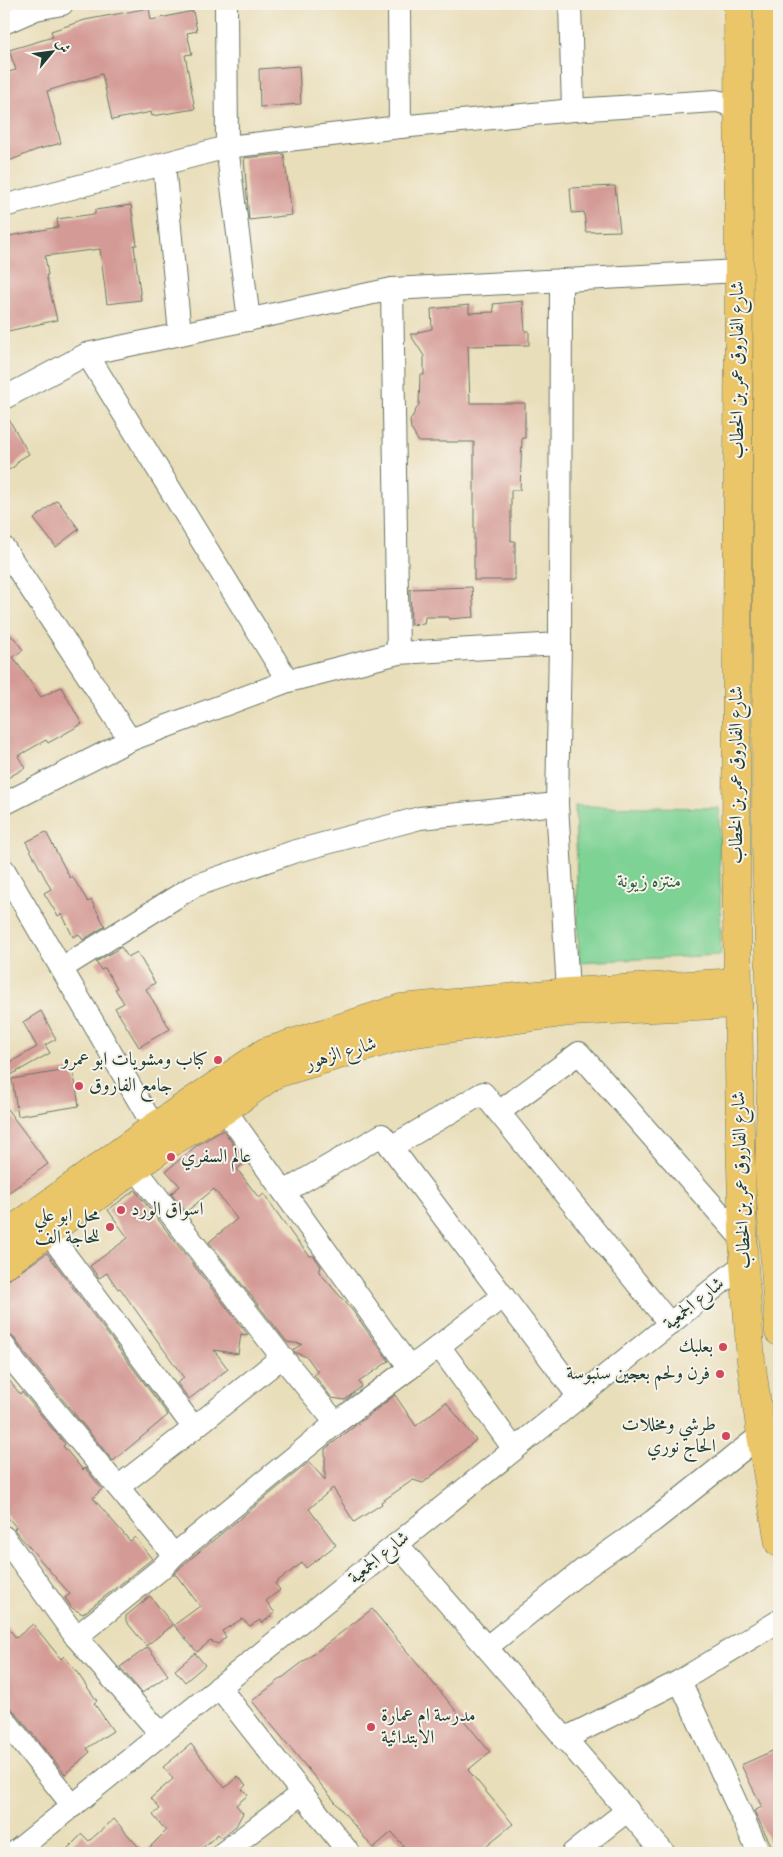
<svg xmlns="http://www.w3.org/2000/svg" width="783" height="1857" font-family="Vollkorn,Amiri,serif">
<rect width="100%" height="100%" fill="#f7f3e8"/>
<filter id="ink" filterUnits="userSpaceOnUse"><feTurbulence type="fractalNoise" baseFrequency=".02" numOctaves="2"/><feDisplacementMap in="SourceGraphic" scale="10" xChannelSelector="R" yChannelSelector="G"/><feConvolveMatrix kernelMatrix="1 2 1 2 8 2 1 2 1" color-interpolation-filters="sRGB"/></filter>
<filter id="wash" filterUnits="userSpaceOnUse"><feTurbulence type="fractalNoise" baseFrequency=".0096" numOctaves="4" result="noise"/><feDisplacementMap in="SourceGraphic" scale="20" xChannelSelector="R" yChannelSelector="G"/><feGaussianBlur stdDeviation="1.12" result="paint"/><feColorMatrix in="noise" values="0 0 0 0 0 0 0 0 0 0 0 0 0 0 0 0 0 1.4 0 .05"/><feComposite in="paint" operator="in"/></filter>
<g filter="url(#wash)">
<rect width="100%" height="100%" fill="#e9deba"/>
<polygon fill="#7dd294" stroke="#4e8864" points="575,806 719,808 721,955 579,962"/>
<g id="blocks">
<g fill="#d49a95">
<polygon points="149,8 151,20 193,11 197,31 187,33 192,54 185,55 195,109 152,116 151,112 112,120 102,74 47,91 61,143 36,150 4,163 4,73 16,70 9,50 53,37 51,31 85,20"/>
<polygon points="299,66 301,104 260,107 259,69"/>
<polygon points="284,154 292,215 249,220 244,158"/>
<polygon points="615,186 620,231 586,232 584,212 572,213 570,188"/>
<polygon points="131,205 137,245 134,245 141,300 107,304 100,249 45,256 48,275 46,275 57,320 4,332 4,237 58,227 57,219 95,214 95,210"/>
<polygon points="523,301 525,331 529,331 529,345 468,346 470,403 525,403 525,438 522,438 520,490 511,490 511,541 515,541 515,580 474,580 474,442 419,442 411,429 410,421 419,404 420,375 424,375 424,356 410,334 417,334 418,332 432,329 431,309 469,305 469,313 494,312 493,304"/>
<polygon points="4,411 29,454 19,460 15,466 4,473"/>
<polygon points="57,500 79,529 56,547 34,519"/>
<polygon points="472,587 474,617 449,619 449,617 425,617 424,624 411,625 410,589"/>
<polygon points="4,630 15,639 23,650 13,657 41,697 61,687 82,724 48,743 46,740 18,756 25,768 4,780"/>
<polygon points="46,832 70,878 72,876 88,902 91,900 105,926 83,940 79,934 73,937 62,914 58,916 44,893 51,889 26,842"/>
<polygon points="121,947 128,957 137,952 155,983 146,989 170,1029 139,1047 115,1008 124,1003 115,989 117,988 105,968 101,970 96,962"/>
<polygon points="41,1011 56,1039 45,1045 50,1053 11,1075 9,1063 37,1047 23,1022"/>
<polygon points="73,1069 79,1106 18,1116 12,1079"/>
<polygon points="4,1105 48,1164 4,1196"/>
<polygon points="223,1130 246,1162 237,1169 259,1198 264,1194 294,1237 310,1256 314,1256 321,1267 319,1272 352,1310 389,1361 359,1382 362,1386 345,1400 332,1398 314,1375 318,1372 307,1357 296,1353 293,1350 302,1344 287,1342 209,1242 237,1219 214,1189 186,1212 171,1194 180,1186 166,1171 196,1146"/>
<polygon points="135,1190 248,1335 241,1334 238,1354 214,1350 228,1369 189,1399 177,1383 184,1378 120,1288 118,1289 107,1273 99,1278 90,1266 128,1238 108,1210"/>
<polygon points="47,1253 168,1415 113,1461 27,1356 15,1339 10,1335 4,1333 4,1283"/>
<polygon points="4,1374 20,1394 22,1392 65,1444 63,1446 83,1470 85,1468 102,1489 93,1498 130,1541 135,1537 152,1559 83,1614 72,1608 65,1598 70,1594 17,1533 14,1529 16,1527 4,1513"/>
<polygon points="395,1395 416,1426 446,1402 476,1440 423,1483 413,1480 381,1502 382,1504 354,1522 333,1488 309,1509 336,1545 306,1568 302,1563 275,1583 280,1590 266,1601 275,1613 262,1623 260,1620 250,1626 242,1619 222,1631 226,1637 218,1644 210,1641 197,1652 174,1625 200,1606 176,1575 173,1575 183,1565 309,1462 325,1480 325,1449"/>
<polygon points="150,1596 173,1625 146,1646 126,1621 126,1616"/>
<polygon points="372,1609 490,1752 468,1770 513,1824 477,1853 409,1853 392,1832 373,1848 252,1701"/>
<polygon points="4,1622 16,1638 33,1624 61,1659 64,1656 76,1671 97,1701 94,1703 113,1731 87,1748 90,1752 65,1774 14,1711 9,1707 4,1706"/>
<polygon points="148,1647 168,1675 142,1693 120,1667"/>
<polygon points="195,1653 205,1665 185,1682 175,1670"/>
<polygon points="191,1744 225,1788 238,1776 246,1785 242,1789 248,1795 236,1805 243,1813 236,1826 221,1838 218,1834 197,1853 63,1853 82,1834 89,1841 114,1819 144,1853 166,1831 153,1815 160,1809 151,1798 173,1779 163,1767"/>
<polygon points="779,1748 779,1853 775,1853 754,1811 762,1807 741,1765"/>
</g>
</g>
</g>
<g filter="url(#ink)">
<use href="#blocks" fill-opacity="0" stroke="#667563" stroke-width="1"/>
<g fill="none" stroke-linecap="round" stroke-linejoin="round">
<defs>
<g id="minor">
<polyline points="226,4 227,147 249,320"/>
<polyline points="399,4 400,127"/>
<polyline points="570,4 573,110"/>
<polyline points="4,23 36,9 62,4"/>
<polyline points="164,164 180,334"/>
<path d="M 4,206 L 227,147 L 400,127 L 573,110 L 716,101 C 728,103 734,107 738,119"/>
<polyline points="561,280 560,644 557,804 568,992"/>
<polyline points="392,289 398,653"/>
<polyline points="87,354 288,681"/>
<polyline points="4,398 87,354 392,289 739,271"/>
<polyline points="4,548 130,740"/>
<polyline points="4,804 130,740 288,681 398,653 560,644"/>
<polyline points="4,870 154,1127"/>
<polyline points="62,968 194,886 293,852 420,818 557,804"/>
<polyline points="225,1110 410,1368 439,1346 514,1449"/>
<polyline points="499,1112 579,1053 743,1240"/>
<polyline points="391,1147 483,1093 670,1324"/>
<polyline points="135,1168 282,1357 336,1423"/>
<polyline points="284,1192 382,1135 579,1397"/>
<polyline points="48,1232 194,1428 282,1357"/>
<polyline points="4,1346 16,1364 174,1555 162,1568 76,1637"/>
<polyline points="439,1346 503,1296"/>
<polyline points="118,1487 194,1428"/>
<polyline points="4,1537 76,1637 161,1734"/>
<polyline points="397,1544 664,1853"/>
<polyline points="174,1555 336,1423 410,1368"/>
<polyline points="487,1647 584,1569 653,1521 761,1435"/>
<polyline points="680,1681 759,1853"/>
<polyline points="219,1687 349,1853"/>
<polyline points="4,1719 73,1806"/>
<polyline points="564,1739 680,1681 779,1621"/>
<polyline points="14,1853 744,1264"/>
<polyline points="223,1853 302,1793"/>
<polyline points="573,1853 628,1810"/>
</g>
<g id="major">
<polyline points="738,4 739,271 736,844 740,1136 744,1264 751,1361 761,1435 779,1543"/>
<polyline points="768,4 766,845 772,1050 769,1170 779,1332"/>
<polyline points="4,1236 154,1127 265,1052 401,1008 568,992 738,982"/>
<polyline points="4,1265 165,1146 225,1110 275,1074 409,1034 570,1012 738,1004"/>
</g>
</defs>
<use href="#minor" stroke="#667563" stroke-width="24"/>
<use href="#major" stroke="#667563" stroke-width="29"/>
<use href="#minor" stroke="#fff" stroke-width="22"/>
<use href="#major" stroke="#ebc669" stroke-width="28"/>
</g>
</g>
<g fill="#d1495b" stroke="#f7f3e8" stroke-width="2">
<circle cx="218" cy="1060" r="5"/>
<circle cx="79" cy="1086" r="5"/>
<circle cx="171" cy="1157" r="5"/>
<circle cx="121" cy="1210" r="5"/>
<circle cx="110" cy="1227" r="5"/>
<circle cx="723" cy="1347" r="5"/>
<circle cx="720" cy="1374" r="5"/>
<circle cx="726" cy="1436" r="5"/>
<circle cx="371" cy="1727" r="5"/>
</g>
<g text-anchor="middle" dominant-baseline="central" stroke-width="4" stroke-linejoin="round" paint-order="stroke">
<g font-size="19" fill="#1f3d34" stroke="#f7f3e8">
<text transform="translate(738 370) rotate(-90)">شارع الفاروق عمر بن الخطاب</text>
<text transform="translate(737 775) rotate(-90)">شارع الفاروق عمر بن الخطاب</text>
<text transform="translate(341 1054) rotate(-17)">شارع الزهور</text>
<text transform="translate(742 1180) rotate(-92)">شارع الفاروق عمر بن الخطاب</text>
<text transform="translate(694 1304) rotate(-39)">شارع الجمعية</text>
<text transform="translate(379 1558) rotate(-39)">شارع الجمعية</text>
</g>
<g font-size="19" fill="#325b47" stroke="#f7f3e8">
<text x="649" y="882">منتزه زيونة</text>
</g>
<g font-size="19" fill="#1f3d34" stroke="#f7f3e8" text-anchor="end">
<text x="208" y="1060">كباب ومشويات ابو عمرو</text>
<text x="89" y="1086" text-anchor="start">جامع الفاروق</text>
<text x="181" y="1157" text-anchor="start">عالم السفري</text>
<text x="131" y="1210" text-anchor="start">اسواق الورد</text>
<text x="100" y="1216">محل ابو علي<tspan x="100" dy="22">للحاجة الف</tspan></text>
<text x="713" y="1347">بعلبك</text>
<text x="710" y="1374">فرن ولحم بعجين سنبوسة</text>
<text x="716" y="1425">طرشي ومخللات<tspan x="716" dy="22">الحاج نوري</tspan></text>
<text x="381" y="1716" text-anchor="start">مدرسة ام عمارة<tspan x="381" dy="22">الابتدائية</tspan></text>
</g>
</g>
<rect width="783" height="1857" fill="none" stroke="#f7f3e8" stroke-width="20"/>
<g transform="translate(52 52) rotate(61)" stroke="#f7f3e8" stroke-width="4" paint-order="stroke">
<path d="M0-4L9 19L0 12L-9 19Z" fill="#1f3d34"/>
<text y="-8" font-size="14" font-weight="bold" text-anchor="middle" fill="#1f3d34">ش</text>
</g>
</svg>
